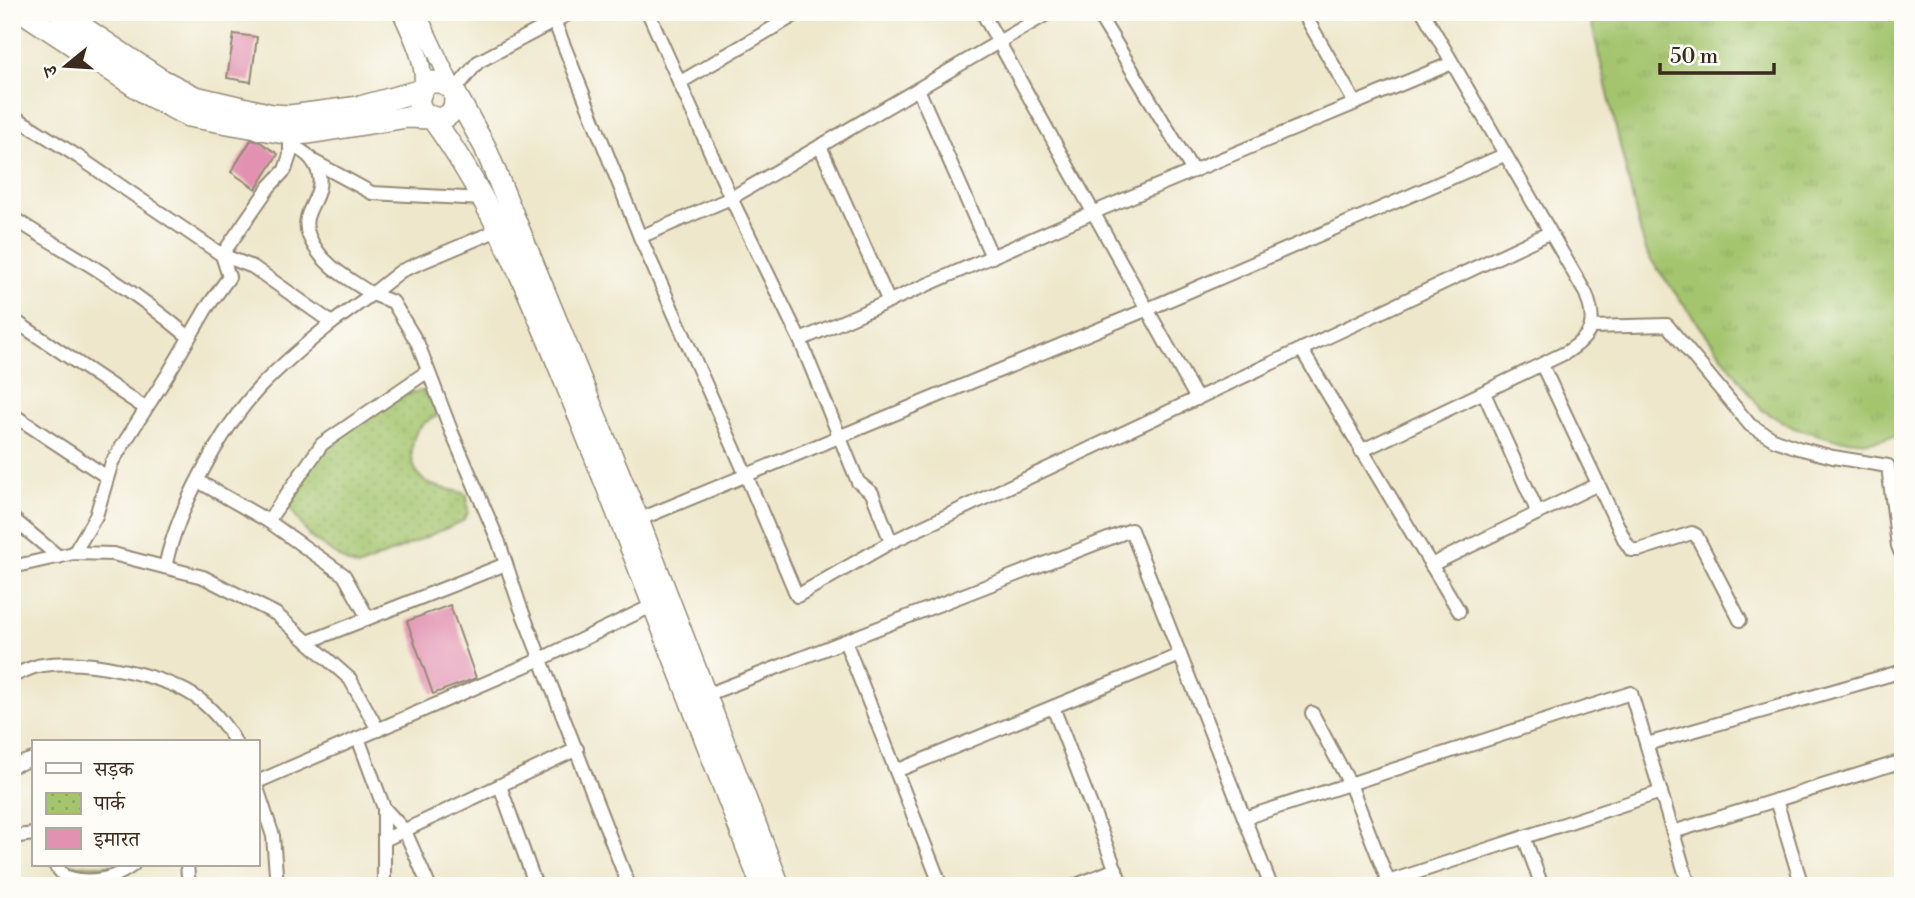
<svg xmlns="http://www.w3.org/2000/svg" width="1915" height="898" font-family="'Libre Bodoni','Noto Serif Devanagari',serif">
<defs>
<pattern id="grass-tufts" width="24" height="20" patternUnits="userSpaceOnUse" patternTransform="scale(1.75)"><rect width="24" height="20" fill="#a4c56e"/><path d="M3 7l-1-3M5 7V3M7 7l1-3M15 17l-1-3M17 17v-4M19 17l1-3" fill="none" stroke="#8ea95f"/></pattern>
<pattern id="park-dots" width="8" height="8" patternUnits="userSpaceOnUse" patternTransform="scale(1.75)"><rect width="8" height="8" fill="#a4c56e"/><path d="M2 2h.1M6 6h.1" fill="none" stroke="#8ea95f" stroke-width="1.8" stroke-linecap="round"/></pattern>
</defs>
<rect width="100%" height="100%" fill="#fdfcf7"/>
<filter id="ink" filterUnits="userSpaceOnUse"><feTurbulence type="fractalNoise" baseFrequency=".0143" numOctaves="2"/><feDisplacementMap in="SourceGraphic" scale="14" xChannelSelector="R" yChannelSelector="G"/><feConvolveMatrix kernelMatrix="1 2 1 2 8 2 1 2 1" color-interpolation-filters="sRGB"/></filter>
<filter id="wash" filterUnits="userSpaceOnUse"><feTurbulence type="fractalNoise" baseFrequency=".00686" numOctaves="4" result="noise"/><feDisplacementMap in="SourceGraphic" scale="28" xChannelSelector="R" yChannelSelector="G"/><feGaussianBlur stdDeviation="1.57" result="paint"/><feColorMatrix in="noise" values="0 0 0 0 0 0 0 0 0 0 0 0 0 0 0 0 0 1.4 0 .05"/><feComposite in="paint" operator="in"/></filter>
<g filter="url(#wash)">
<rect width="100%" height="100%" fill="#eee7cb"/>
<polygon fill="url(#grass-tufts)" stroke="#707846" stroke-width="2" points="1589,12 1903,12 1903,435 1869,442 1834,439 1794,428 1762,410 1648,256 1640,231"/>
<g fill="url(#park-dots)" stroke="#707846" stroke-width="2">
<path d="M 423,391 L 433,403 L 437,416 C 433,418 427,421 423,424 C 407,437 408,471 426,482 C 436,489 454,488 467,495 L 468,513 L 463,521 L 358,567 L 348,563 L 310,537 L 289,506 L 302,476 L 318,453 L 388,402 L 413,392 Z"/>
<path d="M 66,865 L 118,865 C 103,871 79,876 66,865 Z"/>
</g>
<g id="blocks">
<g fill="#e291b1">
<polygon points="234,34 257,37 251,82 227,78"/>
<polygon points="251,140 260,142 278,154 256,189 231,172"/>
<polygon points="450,605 476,678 433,694 407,621"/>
</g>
</g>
</g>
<g filter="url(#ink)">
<use href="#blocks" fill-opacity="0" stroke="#948874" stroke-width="2"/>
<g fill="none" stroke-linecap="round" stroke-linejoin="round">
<defs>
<g id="street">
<polyline points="648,12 731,198 800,340 858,482 872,493 891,542"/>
<polyline points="982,12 1197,399"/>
<polyline points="1097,12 1193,171"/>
<polyline points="1303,12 1355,103"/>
<polyline points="555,23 640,237 746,475 797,596 891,542 1549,233"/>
<polyline points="679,83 800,12"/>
<polyline points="918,89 992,257"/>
<polyline points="454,91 478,62 572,12"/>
<polyline points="12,115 77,156 222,255 253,267 332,323 372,294 393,302 418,344 452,433 498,540 520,606 629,886"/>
<path d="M 291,134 L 296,148 C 312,155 324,172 318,191 C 313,208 301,217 309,236 C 321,265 347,278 372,294 L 401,271 L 498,230"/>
<polyline points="820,146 889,302"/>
<polyline points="315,162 372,193 482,199"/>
<path d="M 12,217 C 44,239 78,256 110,278 C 138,296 164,316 189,337"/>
<polyline points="640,237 731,198 1050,12"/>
<polyline points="12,319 145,408"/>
<polyline points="1591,327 1667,325 1750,425 1775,440 1798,448 1833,457 1888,466 1898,546 1903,558"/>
<polyline points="800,340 1092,213 1452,63"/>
<polyline points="1301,349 1459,611"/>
<polyline points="1542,365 1625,541 1631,550 1639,550 1692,533 1696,535 1740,620"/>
<polyline points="1484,393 1538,513"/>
<polyline points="12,414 107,477"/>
<path d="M 1361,451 L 1567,352 C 1593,335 1597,323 1586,294 L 1423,12"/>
<polyline points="198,481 268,521 344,575 368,618"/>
<polyline points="12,518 59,557"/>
<polyline points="638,520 1148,309 1504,155"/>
<polyline points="268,521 322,444 428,371"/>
<polyline points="74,553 96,516 112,462 168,374 206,309 229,277 222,255 269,187 285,170 290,155 290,128"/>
<polyline points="1431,565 1598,484"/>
<polyline points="12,567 74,553 113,554 203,577 276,614 350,679 378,730"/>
<path d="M 165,567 C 177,510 220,430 260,387 C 282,364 307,343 332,323"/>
<polyline points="845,641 941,886"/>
<polyline points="308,642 506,564"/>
<path d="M 12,676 C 22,672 33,666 43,665 C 85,658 167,675 200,700 C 213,710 228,728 235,742"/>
<polyline points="706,695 1131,530 1271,886"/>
<polyline points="1053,707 1122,886"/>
<polyline points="1312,713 1350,784 1390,886"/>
<polyline points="358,738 384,808 384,886"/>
<polyline points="1647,744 1903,671"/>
<polyline points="12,766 33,759"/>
<polyline points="896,771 1180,655"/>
<polyline points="257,782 541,659 658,603"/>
<polyline points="500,786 536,886"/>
<polyline points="257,788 273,836 277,886"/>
<polyline points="1776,800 1802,886"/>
<polyline points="384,808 405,831 429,886"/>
<polyline points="1244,818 1631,693 1689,886"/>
<polyline points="1673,832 1903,761"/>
<polyline points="12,837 33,834"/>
<polyline points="1524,837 1542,886"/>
<polyline points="384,840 577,749"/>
<path d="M 55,865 L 65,877 C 90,884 112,881 133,865"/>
<polyline points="187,865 189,886"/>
<polyline points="1388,882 1661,792"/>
<polyline points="1074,886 1116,869"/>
</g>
<g id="secondary">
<path d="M 401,12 C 411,36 427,63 422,90"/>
<polyline points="417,12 454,91"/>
</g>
<g id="highway">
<path d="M 23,12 L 150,96 L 188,116 L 290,134 L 309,133 L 407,117 L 432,118 C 502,214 543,327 587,436 C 647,586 704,736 762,886"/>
<polyline points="60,12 160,79 195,97 272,115 290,116 360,107 422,90"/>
<path d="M 454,91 C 463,139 395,115 428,83 C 440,80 446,83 454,91 L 485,147 L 638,520 L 779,886"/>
</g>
</defs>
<use href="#street" stroke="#948874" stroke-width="16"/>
<use href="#secondary" stroke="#948874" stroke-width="19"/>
<use href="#highway" stroke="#948874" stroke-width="24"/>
<use href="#street" stroke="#fff" stroke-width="12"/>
<use href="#secondary" stroke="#fff" stroke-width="16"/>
<use href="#highway" stroke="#fff" stroke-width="21"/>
</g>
</g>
<rect width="1915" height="898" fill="none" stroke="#fdfcf7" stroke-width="42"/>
<rect x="32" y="740" width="228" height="126" fill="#fdfcf7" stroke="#afa8a0" stroke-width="2"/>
<rect x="46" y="763" width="35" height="10" fill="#ffffff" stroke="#afa8a0" stroke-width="2"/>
<text x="94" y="776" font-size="21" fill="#3b2a1e">सड़क</text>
<rect x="46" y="793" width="35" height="21" fill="url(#park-dots)" stroke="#afa8a0" stroke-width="2"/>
<text x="94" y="810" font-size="21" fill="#3b2a1e">पार्क</text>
<rect x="46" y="828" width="35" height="21" fill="#e291b1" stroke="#afa8a0" stroke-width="2"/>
<text x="94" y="846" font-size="21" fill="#3b2a1e">इमारत</text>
<g transform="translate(66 66) rotate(252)" stroke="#fdfcf7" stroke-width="5" paint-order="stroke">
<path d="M0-5L12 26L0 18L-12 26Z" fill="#3b2a1e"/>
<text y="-10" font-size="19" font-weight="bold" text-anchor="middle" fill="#3b2a1e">उ</text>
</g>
<path d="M1660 63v10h114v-10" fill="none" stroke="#3b2a1e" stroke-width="3.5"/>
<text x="1670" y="63" font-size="21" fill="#3b2a1e" stroke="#fdfcf7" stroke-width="5" paint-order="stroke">50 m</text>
</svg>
